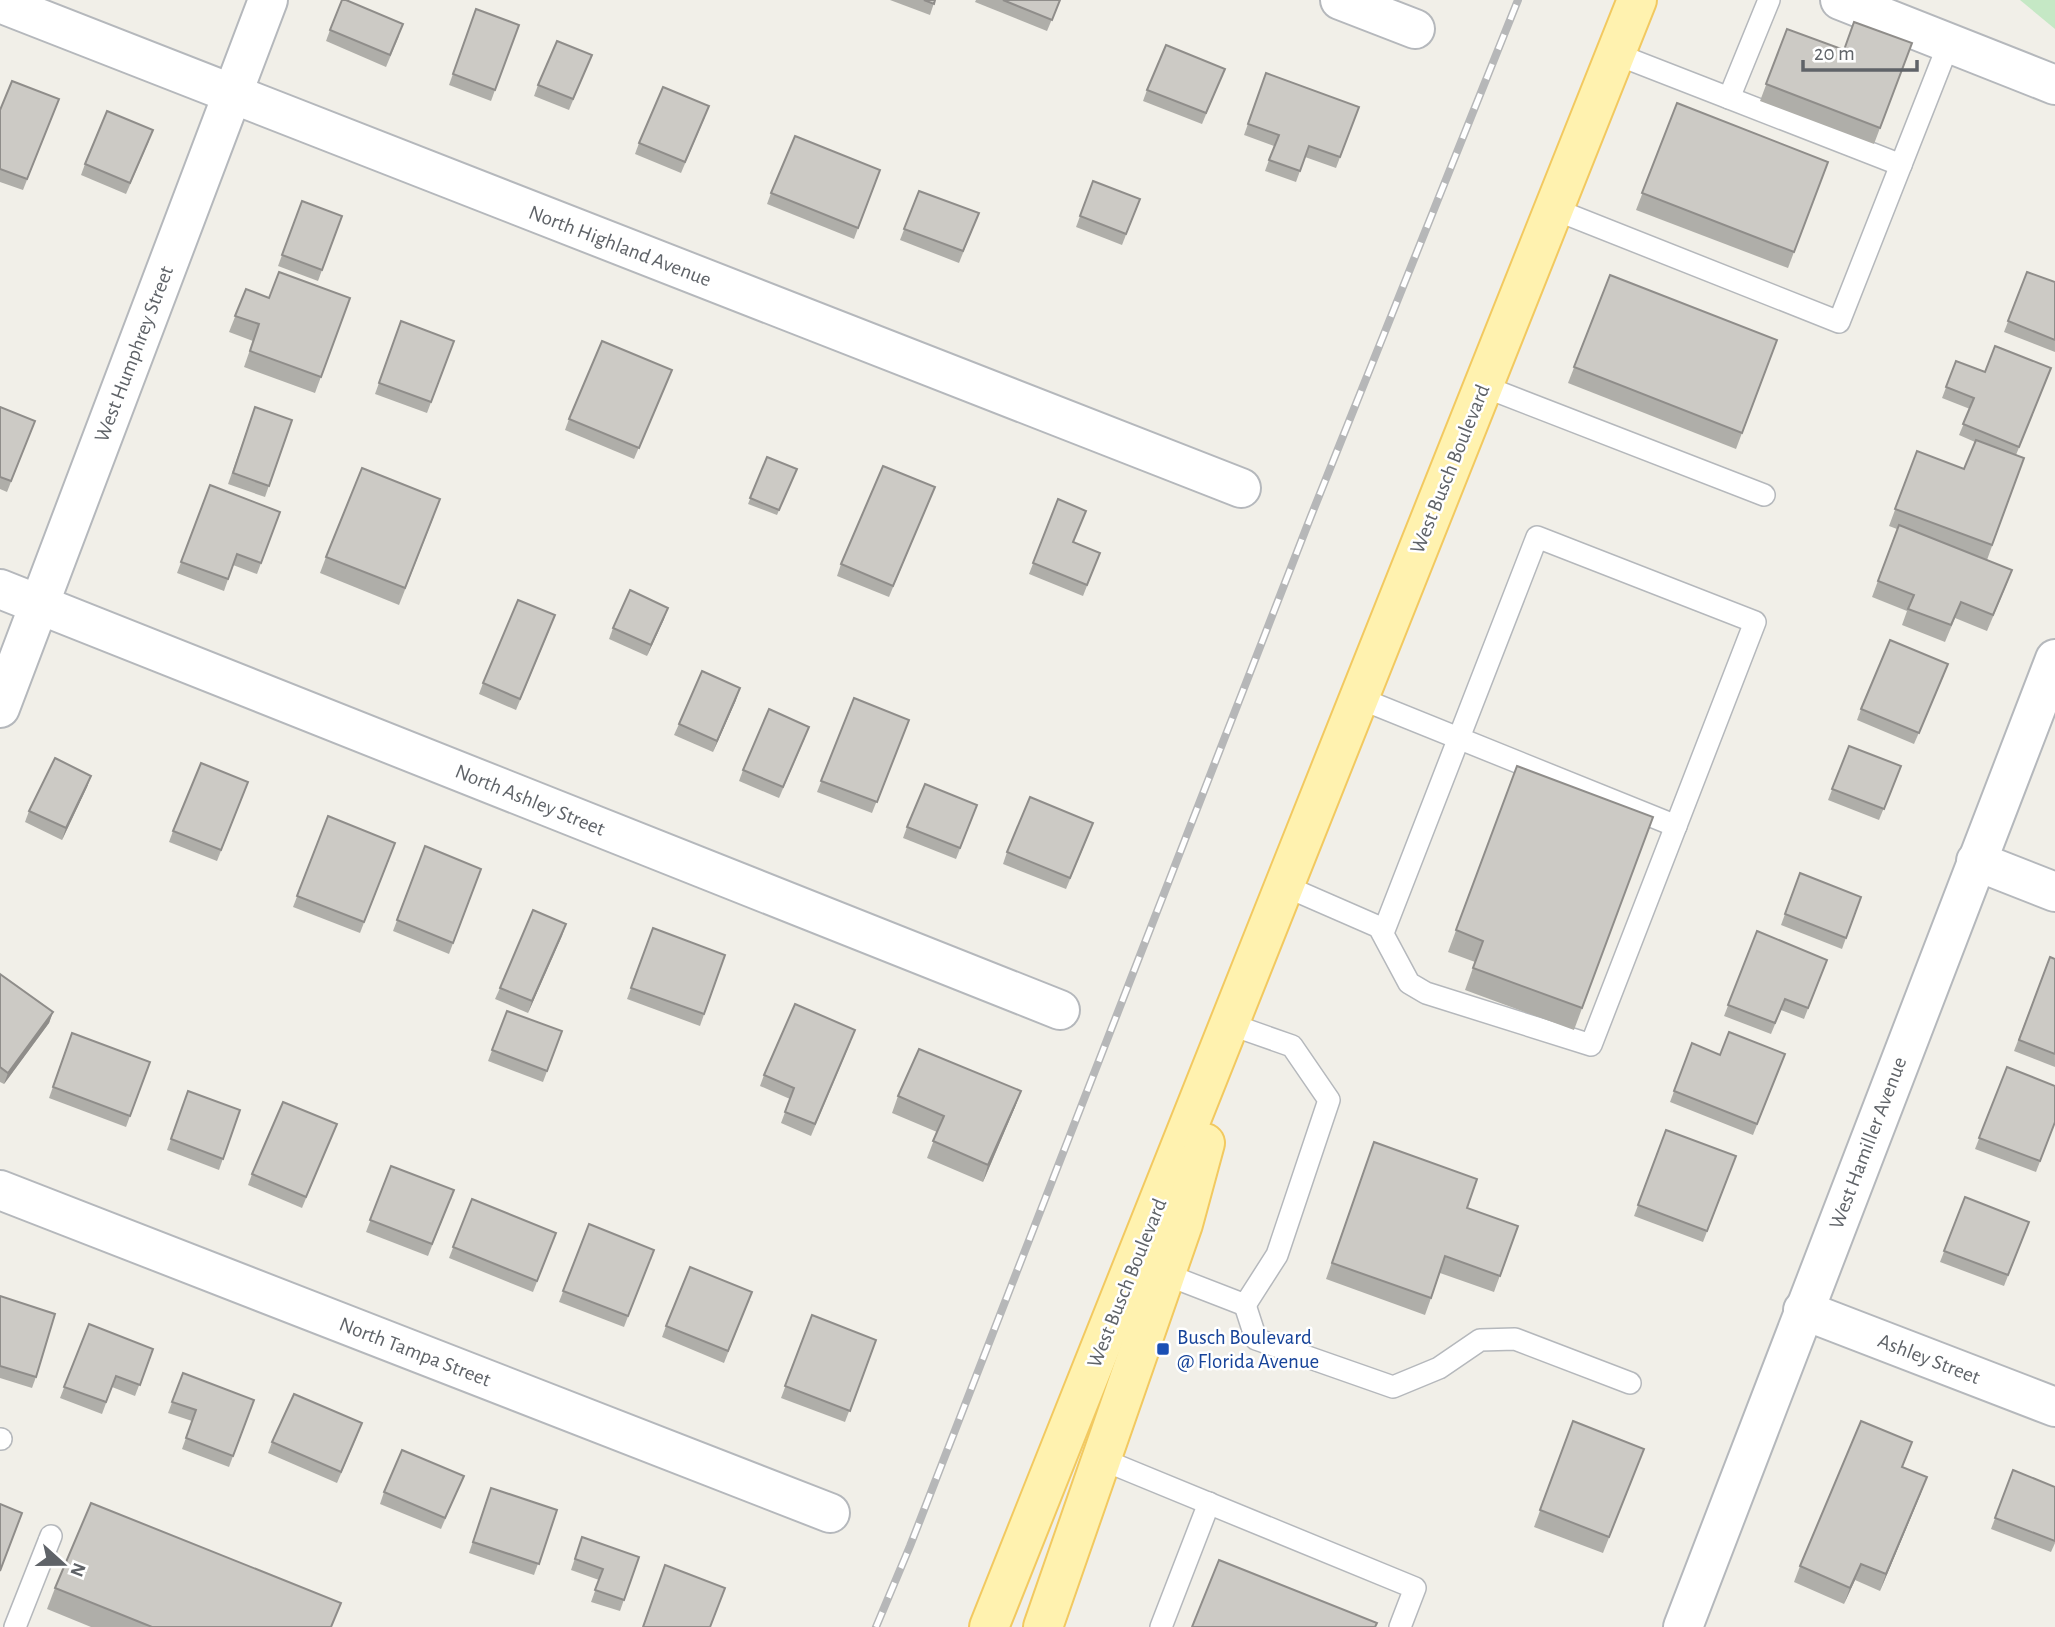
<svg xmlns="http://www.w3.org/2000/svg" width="2055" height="1627" font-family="'Alegreya Sans',sans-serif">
<rect width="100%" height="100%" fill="#f1efe8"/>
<polygon fill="#c5e8c5" points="2020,0 2055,0 2055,29"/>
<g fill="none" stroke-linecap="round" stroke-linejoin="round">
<defs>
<g id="lane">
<polyline points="1616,54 1729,98 1769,0"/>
<polyline points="1729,98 1901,165"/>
<polyline points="1554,209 1839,322 1949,43"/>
<polyline points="1483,386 1764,495"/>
<polyline points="1359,698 1676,826"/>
<polyline points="1285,886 1379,927 1409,983 1426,993 1591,1045 1755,622 1537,537 1383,933"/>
<polyline points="1165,1274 1245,1305 1277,1255 1329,1100 1292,1046 1238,1027"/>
<polyline points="1245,1305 1256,1339 1393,1387 1439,1368 1480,1340 1515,1339 1630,1383"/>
<polyline points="0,1439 1,1439"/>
<polyline points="1101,1459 1415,1588 1400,1627"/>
<polyline points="15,1627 51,1536"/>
<polyline points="1161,1627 1209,1503"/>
</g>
<g id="street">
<polyline points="1340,0 1415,29"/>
<polyline points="1840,0 2055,85"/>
<polyline points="0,3 1241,488"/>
<polyline points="0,589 1060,1010"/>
<polyline points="0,708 268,0"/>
<polyline points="1976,861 2055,892"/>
<polyline points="0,1190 830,1513"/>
<polyline points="1803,1310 2055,1407"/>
<polyline points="1683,1627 2055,659"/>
</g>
<g id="primary">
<polyline points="989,1627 1637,0"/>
<polyline points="1043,1627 1183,1224 1205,1143"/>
</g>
</defs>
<use href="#lane" stroke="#b5b8bc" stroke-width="24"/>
<use href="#street" stroke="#b5b8bc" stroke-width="42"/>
<use href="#primary" stroke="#f2c960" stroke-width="42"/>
<use href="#lane" stroke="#fff" stroke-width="21"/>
<use href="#street" stroke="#fff" stroke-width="38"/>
<use href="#primary" stroke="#fff2af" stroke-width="38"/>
<defs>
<polyline id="rail" points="876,1627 910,1546 1311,516 1518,0"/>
</defs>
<use href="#rail" stroke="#b6b7b8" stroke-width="8"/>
<use href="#rail" stroke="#fff" stroke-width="5" stroke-dasharray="16" stroke-linecap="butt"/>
</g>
<g fill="#afaea9">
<polygon points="890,0 935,0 930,15"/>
<polygon points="976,0 1060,0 1047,31 975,2"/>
<polygon points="476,9 519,25 491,101 449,85"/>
<polygon points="1787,29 1844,50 1912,43 1874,144 1760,101"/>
<polygon points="330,30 399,36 386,67 326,41"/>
<polygon points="592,55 569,110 534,96 538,85"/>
<polygon points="1225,69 1202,124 1143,101 1147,90"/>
<polygon points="1266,73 1359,107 1336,168 1305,157 1296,182 1265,171 1274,146 1244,135"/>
<polygon points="59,99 23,190 0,182 0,110"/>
<polygon points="1677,103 1828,162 1788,268 1636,210"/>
<polygon points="705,117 681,173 635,154 639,143"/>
<polygon points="149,141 126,194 81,175 85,164"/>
<polygon points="880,170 854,239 767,204 771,193"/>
<polygon points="1093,181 1140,199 1122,245 1076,227"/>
<polygon points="919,191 979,213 959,263 900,240"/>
<polygon points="302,201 342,216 318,281 278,266"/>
<polygon points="2027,272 2055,282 2055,352 2004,332"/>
<polygon points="1610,275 1777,340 1736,449 1568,383"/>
<polygon points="246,289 269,298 350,298 315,393 244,367 253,341 229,332"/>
<polygon points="401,321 454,341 427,413 375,394"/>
<polygon points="1956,361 1985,372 2051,368 2016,455 2024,458 1987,560 2012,570 2006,586 1987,631 1955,618 1945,642 1902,625 1907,611 1872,597 1897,529 1889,526 1917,451 1964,469 1975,442 1959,435 1970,409 1942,398"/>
<polygon points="672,370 634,459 565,430 569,419"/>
<polygon points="0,407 35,421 7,492 0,489"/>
<polygon points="255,407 292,420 265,497 228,484"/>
<polygon points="767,457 797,469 777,515 748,504"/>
<polygon points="210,485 280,512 257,574 233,565 224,591 177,573"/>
<polygon points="935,487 889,597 837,576 841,564"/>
<polygon points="1058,499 1073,543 1100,553 1083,596 1029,574"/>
<polygon points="434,516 399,605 320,573 326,557"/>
<polygon points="664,619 647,656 609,639 613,628"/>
<polygon points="551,626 516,710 479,694 483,683"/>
<polygon points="1944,675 1914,744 1857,720 1861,709"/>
<polygon points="854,698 909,720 872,813 817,792"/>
<polygon points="736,700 713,752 674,735 679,724"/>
<polygon points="805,738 779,798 739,781 743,770"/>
<polygon points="1849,746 1901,766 1879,820 1828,800"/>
<polygon points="1517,766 1653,817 1574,1030 1465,990 1475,962 1448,952"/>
<polygon points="91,776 87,787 62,840 25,822 29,811"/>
<polygon points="244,793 217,861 169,842 173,831"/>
<polygon points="328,816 395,843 360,933 293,907"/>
<polygon points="973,816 956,859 903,838 907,827"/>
<polygon points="1089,834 1066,889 1003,864 1007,852"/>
<polygon points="425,846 481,869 449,954 393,931"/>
<polygon points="1800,873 1861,897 1842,949 1781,925"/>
<polygon points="566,924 528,1013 495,999 500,988"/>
<polygon points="653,928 725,955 700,1026 627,999"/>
<polygon points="1757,931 1827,960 1804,1019 1781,1010 1771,1034 1724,1016"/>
<polygon points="2050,957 2055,959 2055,1067 2014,1051"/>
<polygon points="0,974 53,1012 49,1023 4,1084 0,1082"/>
<polygon points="507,1011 562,1031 543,1082 488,1061"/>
<polygon points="72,1033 150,1062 126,1127 49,1098"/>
<polygon points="851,1041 811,1136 781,1123 790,1099 760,1086 764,1075"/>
<polygon points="1692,1043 1720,1055 1785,1054 1753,1135 1670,1102"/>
<polygon points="2007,1067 2055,1122 2036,1172 1975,1149"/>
<polygon points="188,1091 240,1110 219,1170 167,1150"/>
<polygon points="1021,1091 1015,1107 983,1182 927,1158 937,1132 892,1113 898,1096"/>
<polygon points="337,1124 302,1208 248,1185 252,1174"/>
<polygon points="1666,1130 1736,1156 1703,1242 1634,1216"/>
<polygon points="1374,1142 1467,1208 1518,1226 1494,1292 1440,1273 1425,1315 1326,1279"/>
<polygon points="391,1166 454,1190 428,1256 366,1232"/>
<polygon points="1965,1197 2029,1222 2004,1286 1940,1262"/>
<polygon points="472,1199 556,1233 533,1292 449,1258"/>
<polygon points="589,1224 654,1250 624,1327 559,1302"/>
<polygon points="752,1292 724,1363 662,1337 666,1326"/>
<polygon points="0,1296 36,1377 32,1388 0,1378"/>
<polygon points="812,1315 876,1340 845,1422 781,1398"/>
<polygon points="89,1324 153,1349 135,1396 112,1387 102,1414 60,1398"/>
<polygon points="183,1373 254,1400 229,1467 182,1449 192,1421 168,1413"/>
<polygon points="1573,1421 1644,1449 1603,1553 1534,1527"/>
<polygon points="358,1434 337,1483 268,1453 272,1442"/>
<polygon points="1903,1467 1921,1493 1880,1591 1855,1580 1844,1604 1794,1582 1800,1566"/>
<polygon points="2013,1470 2055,1487 2055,1543 2051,1552 1991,1529"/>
<polygon points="459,1487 441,1529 380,1504 384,1492"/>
<polygon points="491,1488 557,1510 534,1575 469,1553"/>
<polygon points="582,1537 639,1557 620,1611 591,1602 599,1580 571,1570"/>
<polygon points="55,1588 332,1627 91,1627 47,1609"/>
</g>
<g fill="#8f8d8a">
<polygon points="668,608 664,619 647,656 651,645"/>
<polygon points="740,688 736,700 713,752 717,741"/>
<polygon points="91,776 87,787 62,840 66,828"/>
<polygon points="566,924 562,936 528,1013 532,1001"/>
<polygon points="53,1012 49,1023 4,1084 8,1073"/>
<polygon points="1021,1091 1015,1107 983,1182 988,1165"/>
<polygon points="1927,1477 1921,1493 1880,1591 1886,1574"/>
<polygon points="1861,1564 1855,1580 1844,1604 1850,1588"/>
</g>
<g fill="#cccac5" stroke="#8f8d8a" stroke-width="2">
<polygon points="342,0 346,0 403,24 390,55 330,30"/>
<polygon points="924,0 935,0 934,4"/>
<polygon points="1003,0 1060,0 1052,20"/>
<polygon points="476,9 519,25 495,90 453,74"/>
<polygon points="1854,22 1912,43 1880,128 1766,84 1787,29 1844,50"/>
<polygon points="557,41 592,55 573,99 538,85"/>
<polygon points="1166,45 1225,69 1206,113 1147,90"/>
<polygon points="1266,73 1359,107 1340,157 1309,146 1300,171 1269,160 1279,135 1248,124"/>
<polygon points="12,81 59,99 27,179 0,169 0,110"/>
<polygon points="663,87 709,106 685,162 639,143"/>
<polygon points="1677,103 1828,162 1794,252 1642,193"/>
<polygon points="107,111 153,130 130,183 85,164"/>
<polygon points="795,136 880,170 858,228 771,193"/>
<polygon points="1093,181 1140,199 1126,234 1080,216"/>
<polygon points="919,191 979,213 963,251 904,229"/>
<polygon points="302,201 342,216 322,270 282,255"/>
<polygon points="279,272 350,298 321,377 250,351 259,324 235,316 246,289 269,298"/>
<polygon points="2027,272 2055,282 2055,340 2008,321"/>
<polygon points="1610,275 1777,340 1742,433 1574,367"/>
<polygon points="401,321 454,341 431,402 379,383"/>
<polygon points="602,341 672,370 639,448 569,419"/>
<polygon points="1995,346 2051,368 2019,447 1963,424 1974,398 1946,387 1956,361 1985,372"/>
<polygon points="0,407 35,421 11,481 0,477"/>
<polygon points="255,407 292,420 269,486 233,473"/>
<polygon points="1976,440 2024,458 1992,545 1895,509 1917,451 1964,469"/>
<polygon points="767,457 797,469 779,510 750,498"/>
<polygon points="883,466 935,487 893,586 841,564"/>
<polygon points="362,468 440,499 405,588 326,557"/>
<polygon points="210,485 280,512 261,563 237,554 228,579 181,562"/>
<polygon points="1058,499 1086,511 1073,542 1100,553 1087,585 1033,563"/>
<polygon points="1899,525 2012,570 1993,615 1961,602 1951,625 1908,609 1914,595 1878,581"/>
<polygon points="630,590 668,608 651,645 613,628"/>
<polygon points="518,600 555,615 520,699 483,683"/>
<polygon points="1890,640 1948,664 1919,733 1861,709"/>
<polygon points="702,671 740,688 717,741 679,724"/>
<polygon points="854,698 909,720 877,802 821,781"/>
<polygon points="769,709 809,727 783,787 743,770"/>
<polygon points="1849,746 1901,766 1884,809 1832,789"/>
<polygon points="55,758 91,776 66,828 29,811"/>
<polygon points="201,763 248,782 221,850 173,831"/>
<polygon points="1517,766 1653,817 1582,1008 1473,968 1483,941 1456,930"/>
<polygon points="925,784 977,805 960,848 907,827"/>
<polygon points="1030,797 1093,823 1070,878 1007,852"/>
<polygon points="328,816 395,843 364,922 297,896"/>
<polygon points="425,846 481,869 453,943 397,920"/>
<polygon points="1800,873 1861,897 1846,938 1785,914"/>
<polygon points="533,910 566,924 532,1001 500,988"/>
<polygon points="653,928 725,955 704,1014 631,988"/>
<polygon points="1757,931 1827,960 1808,1008 1785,999 1775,1023 1728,1005"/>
<polygon points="2050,957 2055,959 2055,1054 2019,1040"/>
<polygon points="0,974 53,1012 8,1073 0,1067"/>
<polygon points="795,1004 855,1030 815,1124 785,1112 794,1088 764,1075"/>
<polygon points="507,1011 562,1031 547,1071 492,1050"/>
<polygon points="1729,1032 1785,1054 1757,1124 1674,1091 1692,1043 1720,1055"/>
<polygon points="72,1033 150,1062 130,1116 53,1087"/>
<polygon points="919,1049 1021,1091 988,1165 933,1141 944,1116 898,1096"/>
<polygon points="2007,1067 2055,1086 2055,1122 2040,1161 1979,1138"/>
<polygon points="188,1091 240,1110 223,1159 171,1139"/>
<polygon points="283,1102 337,1124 306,1197 252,1174"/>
<polygon points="1666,1130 1736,1156 1707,1231 1638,1205"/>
<polygon points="1374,1142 1477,1179 1467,1208 1518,1226 1500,1276 1445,1256 1431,1298 1332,1263"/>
<polygon points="391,1166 454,1190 432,1244 370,1220"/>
<polygon points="1965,1197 2029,1222 2008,1275 1944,1251"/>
<polygon points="472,1199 556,1233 537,1281 453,1247"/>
<polygon points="589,1224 654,1250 628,1316 563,1291"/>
<polygon points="690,1267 752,1292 728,1351 666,1326"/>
<polygon points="0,1296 55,1314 36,1377 0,1366"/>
<polygon points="812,1315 876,1340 850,1411 785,1386"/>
<polygon points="89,1324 153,1349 140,1385 116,1376 106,1402 64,1387"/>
<polygon points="183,1373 254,1400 233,1456 186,1438 196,1410 172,1402"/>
<polygon points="294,1394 362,1423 341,1472 272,1442"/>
<polygon points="1573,1421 1644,1449 1609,1537 1540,1510"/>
<polygon points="1861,1421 1912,1442 1902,1467 1927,1477 1886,1574 1861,1564 1850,1588 1800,1566"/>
<polygon points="402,1450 464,1476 445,1518 384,1492"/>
<polygon points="2013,1470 2055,1487 2055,1541 1995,1518"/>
<polygon points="491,1488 557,1510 539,1564 473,1542"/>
<polygon points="91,1503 341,1603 331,1627 152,1627 55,1588"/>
<polygon points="0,1504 22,1513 0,1571"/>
<polygon points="582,1537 639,1557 624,1600 595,1590 603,1569 575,1559"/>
<polygon points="1219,1560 1377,1623 1375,1627 1192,1627"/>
<polygon points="665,1565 725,1588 710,1627 643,1627"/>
</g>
<rect fill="#1a4fb4" stroke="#fff" stroke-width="2.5" x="1156" y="1342" width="14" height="14" rx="3.5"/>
<g text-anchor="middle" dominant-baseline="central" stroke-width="5" stroke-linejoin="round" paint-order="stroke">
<g font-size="21" fill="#5f6368" stroke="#fff">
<text transform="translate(620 246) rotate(21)">North Highland Avenue</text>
<text transform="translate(134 354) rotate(-69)">West Humphrey Street</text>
<text transform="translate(1450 469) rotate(-68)">West Busch Boulevard</text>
<text transform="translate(530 800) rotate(22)">North Ashley Street</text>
<text transform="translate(1868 1143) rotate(-69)">West Hamiller Avenue</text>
<text transform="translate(1127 1283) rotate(-68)">West Busch Boulevard</text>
<text transform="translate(415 1352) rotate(21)">North Tampa Street</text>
<text transform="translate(1929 1359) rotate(21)">Ashley Street</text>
</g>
<g font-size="21" fill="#164399" stroke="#fff" text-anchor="start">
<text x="1177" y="1337">Busch Boulevard<tspan x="1177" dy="24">@ Florida Avenue</tspan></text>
</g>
</g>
<g transform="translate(63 1564) rotate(111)" stroke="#ffffff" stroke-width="5" paint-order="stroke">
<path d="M0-5L12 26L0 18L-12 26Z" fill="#5f6368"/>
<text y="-10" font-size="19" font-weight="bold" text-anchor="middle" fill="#5f6368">N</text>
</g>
<path d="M1803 60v10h114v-10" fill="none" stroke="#5f6368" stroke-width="3.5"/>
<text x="1814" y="60" font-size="21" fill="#5f6368" stroke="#ffffff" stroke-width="5" paint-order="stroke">20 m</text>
</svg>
